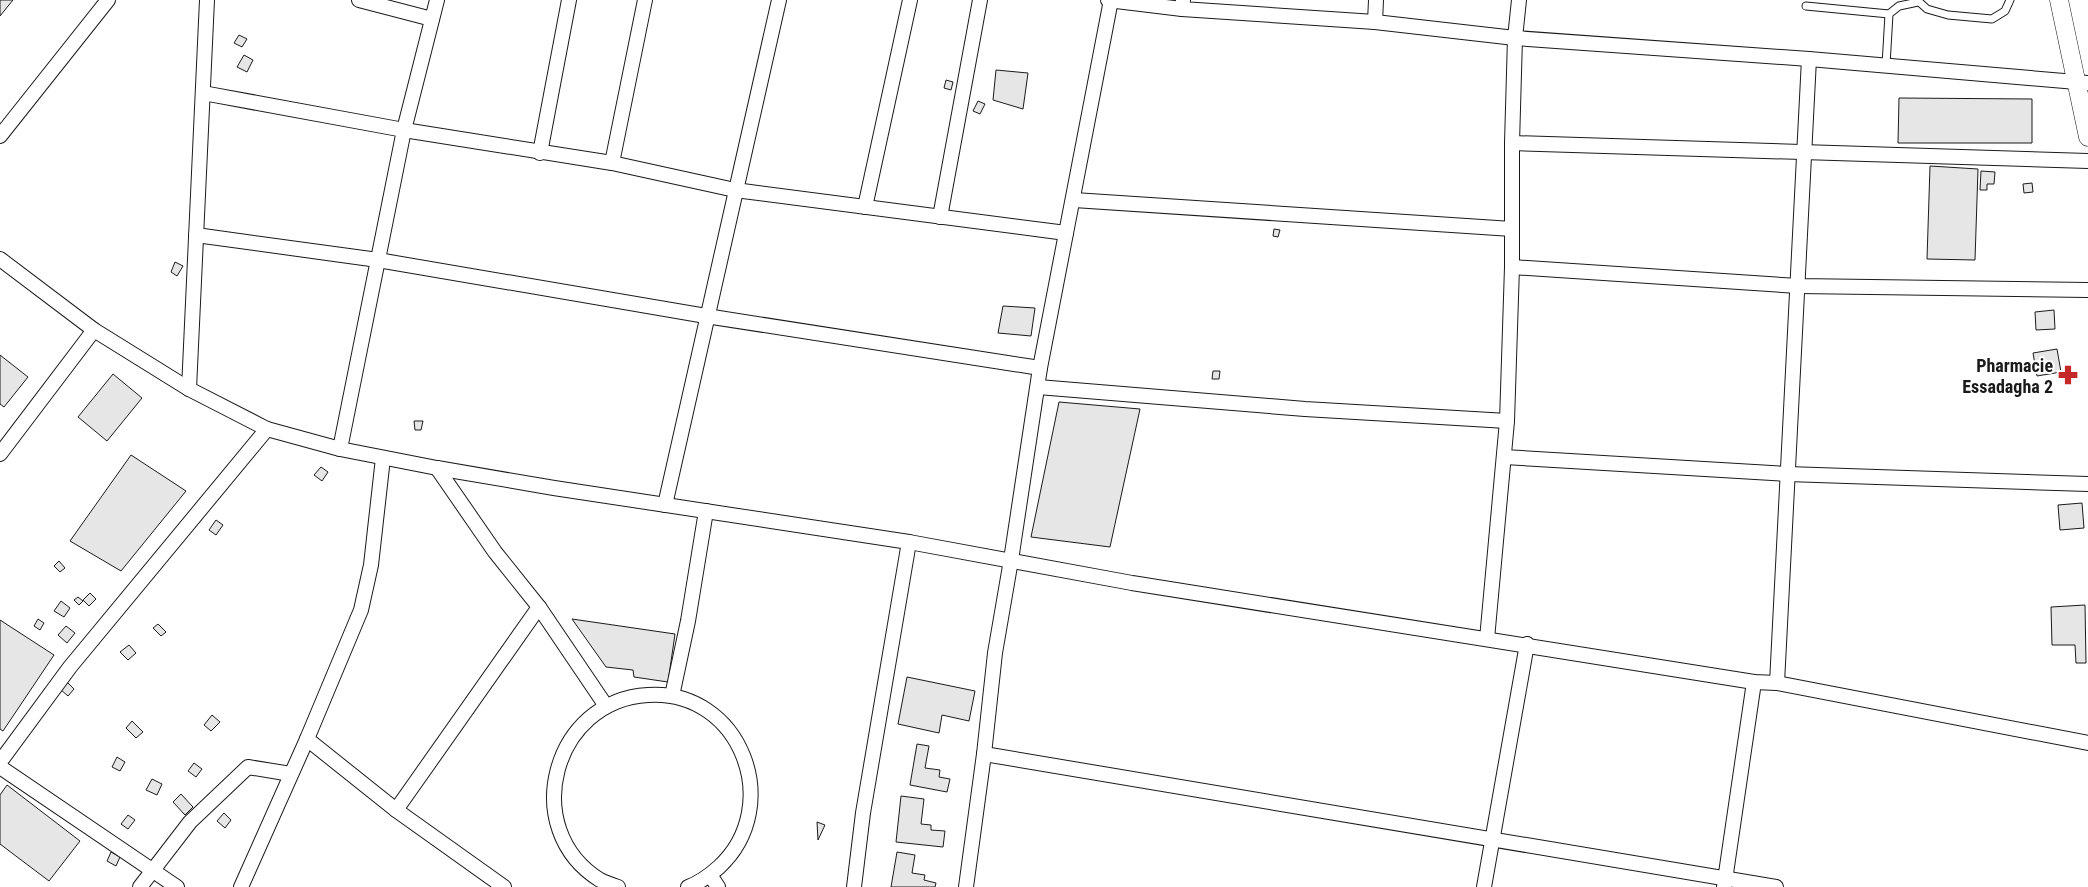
<svg xmlns="http://www.w3.org/2000/svg" width="2088" height="887" font-family="'Roboto Condensed',sans-serif">
<rect width="100%" height="100%" fill="#fff"/>
<g fill="#e6e6e6" stroke="#1a1a1a">
<polygon points="0,0 13,0 0,16"/>
<polygon points="239,35 247,39 242,47 234,43"/>
<polygon points="244,55 253,60 247,72 237,67"/>
<polygon points="996,70 1028,73 1023,109 993,100"/>
<polygon points="946,80 953,82 951,90 944,88"/>
<polygon points="1899,98 2032,99 2032,143 1898,143"/>
<polygon points="978,101 985,104 980,114 973,111"/>
<polygon points="1930,166 1978,169 1975,260 1927,259"/>
<polygon points="1981,171 1995,172 1994,184 1987,184 1987,190 1980,190"/>
<polygon points="2032,183 2033,192 2024,193 2023,184"/>
<polygon points="1274,229 1280,230 1278,237 1273,236"/>
<polygon points="175,262 183,266 177,276 171,272"/>
<polygon points="1003,306 1035,308 1031,336 998,333"/>
<polygon points="2054,310 2055,329 2036,330 2035,312"/>
<polygon points="2057,349 2061,372 2037,376 2033,353"/>
<polygon points="0,355 28,377 4,407 0,404"/>
<polygon points="1213,371 1220,371 1219,379 1212,379"/>
<polygon points="113,374 142,398 107,441 78,417"/>
<polygon points="1059,402 1140,409 1110,547 1031,537"/>
<polygon points="414,421 423,421 421,430 415,430"/>
<polygon points="131,455 186,491 121,571 70,541"/>
<polygon points="321,467 328,472 322,481 314,475"/>
<polygon points="2082,503 2084,528 2060,530 2058,505"/>
<polygon points="216,520 223,525 216,535 209,530"/>
<polygon points="59,561 65,568 60,572 54,566"/>
<polygon points="90,593 96,599 89,606 83,600"/>
<polygon points="78,597 83,601 79,605 74,600"/>
<polygon points="61,601 70,608 64,617 54,611"/>
<polygon points="2085,605 2086,663 2076,663 2075,645 2052,645 2051,607"/>
<polygon points="38,619 44,623 40,630 34,626"/>
<polygon points="572,619 675,634 668,682 634,677 633,670 606,667"/>
<polygon points="0,620 54,655 3,731 0,729"/>
<polygon points="158,624 166,632 161,636 153,628"/>
<polygon points="66,626 75,633 67,643 58,635"/>
<polygon points="129,645 136,653 128,660 120,652"/>
<polygon points="907,677 975,691 969,721 942,715 939,733 898,724"/>
<polygon points="67,682 74,689 68,696 60,689"/>
<polygon points="212,715 220,722 211,731 204,725"/>
<polygon points="132,721 143,732 136,738 126,728"/>
<polygon points="917,744 929,746 925,768 940,770 939,777 950,779 947,792 910,785"/>
<polygon points="117,757 125,762 120,771 112,767"/>
<polygon points="194,763 202,769 196,777 188,771"/>
<polygon points="152,779 162,784 157,795 146,790"/>
<polygon points="7,785 80,841 49,881 0,844 0,795"/>
<polygon points="181,794 193,807 185,815 173,802"/>
<polygon points="901,796 924,799 921,824 931,825 931,830 945,831 943,847 896,842"/>
<polygon points="224,813 231,820 225,828 217,821"/>
<polygon points="128,815 135,820 128,829 121,824"/>
<polygon points="817,822 825,825 818,840"/>
<polygon points="111,852 120,857 116,866 107,861"/>
<polygon points="897,852 915,855 912,873 925,875 924,880 936,883 935,887 891,887"/>
</g>
<g fill="none" stroke-linecap="round" stroke-linejoin="round">
<defs>
<g id="service">
<polyline points="1917,0 1927,9 1948,15 1992,19 2005,11 2010,0"/>
<polyline points="1806,6 1889,14"/>
<polyline points="1886,65 1889,14 1899,6 1918,2"/>
</g>
<g id="minor">
<polyline points="359,0 432,19"/>
<polyline points="1108,0 1182,9"/>
<polyline points="1183,0 1182,9 1375,22 1515,38 1809,59 2088,83"/>
<polyline points="1375,22 1376,0"/>
<polyline points="203,93 404,130 612,163 735,190 1066,233"/>
<polyline points="0,136 108,0"/>
<polyline points="1512,143 2088,161"/>
<polyline points="540,153 569,0"/>
<polyline points="612,163 645,0"/>
<polyline points="1074,200 1512,229"/>
<polyline points="865,207 910,0"/>
<polyline points="940,217 980,0"/>
<polyline points="196,235 378,260 706,316 1040,368"/>
<polyline points="0,259 94,330 189,389 267,429 340,449 437,468 554,488 909,542 1132,583 1754,682 1777,683 2088,743"/>
<polyline points="1512,267 1798,286 2088,290"/>
<polyline points="1038,387 1305,409 1507,421"/>
<polyline points="189,389 207,0"/>
<polyline points="340,449 404,130 437,0"/>
<polyline points="0,454 94,330"/>
<polyline points="1504,457 1787,474 2088,484"/>
<polyline points="437,468 495,552 539,607 606,706"/>
<polyline points="665,505 779,0"/>
<polyline points="1487,639 1507,421 1512,267 1512,143 1515,38 1519,0"/>
<polyline points="1777,683 1809,59"/>
<polyline points="672,696 688,621 706,511"/>
<polyline points="307,739 396,810 504,887"/>
<polyline points="984,754 1776,887"/>
<polyline points="0,762 70,667 267,429"/>
<polyline points="0,767 177,887"/>
<polyline points="396,810 539,607"/>
<polyline points="710,875 718,887"/>
<polyline points="140,887 190,822 248,767 291,774"/>
<polyline points="241,887 307,739 361,610 371,565 383,458"/>
<path d="M 618,887 C 612,885 606,883 600,880 C 518,829 553,700 648,695 C 741,689 785,806 719,867 C 710,875 699,883 688,887"/>
<polyline points="854,887 863,813 909,542"/>
<polyline points="966,887 984,754 995,653 1011,560 1040,368 1111,0"/>
<polyline points="1484,887 1527,644"/>
<polyline points="1724,887 1754,682"/>
</g>
<polyline id="tertiary" points="2059,0 2088,137"/>
</defs>
<use href="#service" stroke="#1a1a1a" stroke-width="9"/>
<use href="#minor" stroke="#1a1a1a" stroke-width="16"/>
<use href="#tertiary" stroke="#1a1a1a" stroke-width="19"/>
<use href="#service" stroke="#fff" stroke-width="7"/>
<use href="#minor" stroke="#fff" stroke-width="14"/>
<use href="#tertiary" stroke="#fff" stroke-width="18"/>
</g>
<defs>
<symbol id="pharmacy-bare" viewBox="-9 -9 18 18"><path d="M-2-6h4v4h4v4h-4v4h-4v-4h-4v-4h4Z" fill="#c62828" stroke="#fff" stroke-width="2.5" paint-order="stroke"/></symbol>
</defs>
<g fill-rule="evenodd">
<use href="#pharmacy-bare" x="2054" y="361" width="28" height="28"/>
</g>
<g text-anchor="middle" dominant-baseline="central" stroke-width="4" stroke-linejoin="round" paint-order="stroke">
<g font-size="18" font-weight="bold" fill="#1a1a1a" stroke="#fff" text-anchor="end">
<text x="2053" y="365">Pharmacie<tspan x="2053" dy="21">Essadagha 2</tspan></text>
</g>
</g>
</svg>
